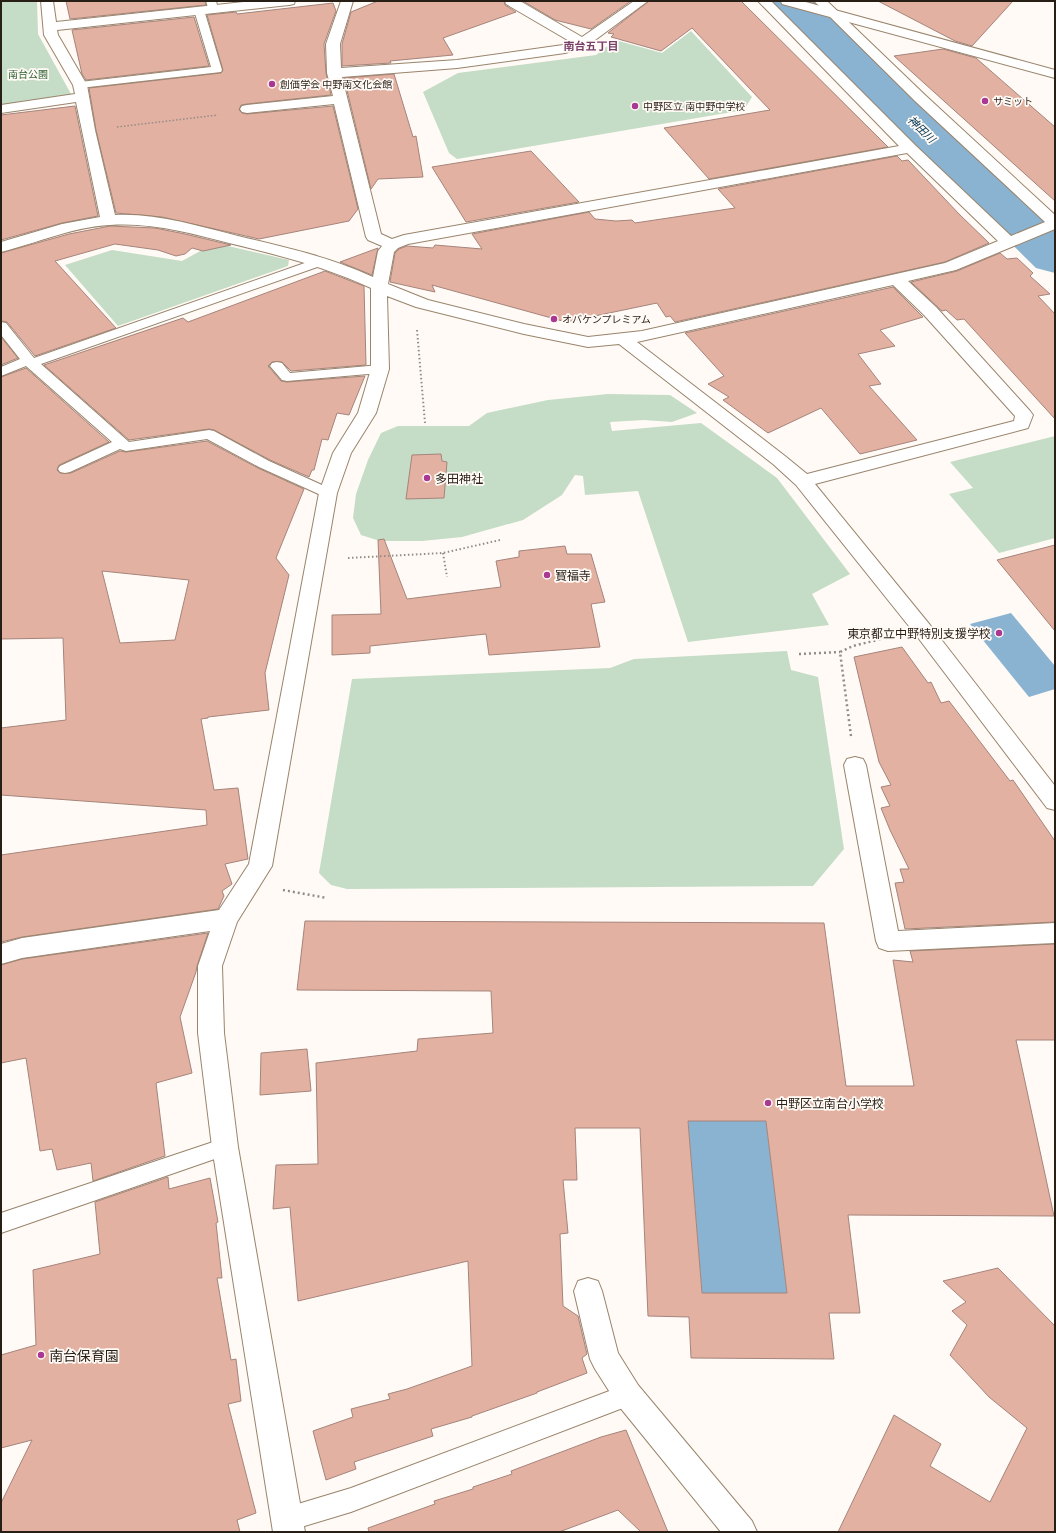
<svg xmlns="http://www.w3.org/2000/svg" width="1056" height="1533" font-family="'Exo 2','Noto Sans JP',sans-serif">
<rect width="100%" height="100%" fill="#fffaf5"/>
<g fill="#c5dcc6">
<polygon points="4,1 37,1 38,34 71,94 1,105 1,2"/>
<polygon points="691,31 752,97 744,110 457,159 449,153 423,92 458,73 596,55 615,40 662,53"/>
<polygon points="215,243 289,260 288,266 118,326 65,265 112,250 182,261"/>
<polygon points="608,394 670,395 697,413 672,422 644,420 610,422 612,431 701,423 777,478 850,574 812,594 829,625 688,642 638,491 585,495 583,476 575,475 562,495 523,520 462,537 422,541 380,541 361,535 353,518 356,494 368,460 381,433 398,426 469,426 487,413 548,400"/>
<polygon points="1055,436 1055,538 999,553 949,494 973,488 950,462"/>
<polygon points="787,651 791,670 818,677 844,849 813,886 347,889 331,885 319,873 352,679 610,668 634,659"/>
</g>
<g fill="#8ab2d1">
<polygon points="1011,613 1055,666 1055,689 1029,697 970,624"/>
<polygon points="688,1121 766,1121 787,1293 702,1293"/>
</g>
<g fill="none" stroke-linecap="round" stroke-linejoin="round">
<polygon fill="#8ab2d1" fill-rule="evenodd" points="768,1 814,1 1055,228 1055,273 1036,268 774,10"/>
</g>
<g fill="#e3b1a2" stroke="#a5847b" fill-rule="evenodd">
<polygon points="66,1 205,1 206,5 70,19"/>
<polygon points="378,1 504,1 505,5 516,12 443,38 453,55 390,61 391,63 342,66 342,44 351,12"/>
<polygon points="523,1 631,1 591,29 555,20"/>
<polygon points="649,1 741,1 888,147 709,179 664,128 770,110 692,28 661,51 611,37 614,34 608,33"/>
<polygon points="878,1 1013,1 972,46 955,41"/>
<polygon points="333,3 336,11 324,44 326,73 331,95 247,104 241,105 239,110 242,113 247,114 333,106 358,209 349,221 259,239 162,217 116,213 96,130 89,88 221,73 223,70 207,15 236,12 237,14"/>
<polygon points="194,17 209,66 86,80 82,74 72,30"/>
<polygon points="943,49 976,58 1055,127 1055,201 894,56"/>
<polygon points="394,74 413,137 416,136 423,177 378,179 371,189 344,78"/>
<polygon points="75,106 98,216 62,223 1,240 1,115"/>
<polygon points="531,151 579,202 466,222 432,167"/>
<polygon points="897,156 902,161 908,160 960,215 989,243 945,262 675,322 670,316 666,317 657,303 566,322 432,285 435,292 390,282 395,253 399,249 407,246 433,248 435,245 482,249 472,234 589,212 595,219 616,221 632,220 635,223 735,208 718,189"/>
<polygon points="110,226 155,228 185,234 231,245 203,251 192,248 185,254 176,256 158,250 115,244 55,261 116,328 35,356 7,322 1,321 1,253 69,234"/>
<polygon points="378,248 372,275 340,262"/>
<polygon points="1000,253 1007,259 1017,258 1033,273 1030,276 1050,294 1038,296 1055,314 1055,419 964,319 957,320 946,310 942,311 911,282 957,271"/>
<polygon points="325,271 364,286 366,365 291,371 282,362 272,362 268,366 281,381 287,382 365,376 349,415 337,413 328,440 322,439 314,470 312,470 309,477 270,460 214,430 209,429 129,440 44,365 183,318 188,322"/>
<polygon points="893,287 923,317 880,330 895,346 858,354 881,384 869,386 917,440 860,454 821,408 768,433 723,400 729,397 708,384 724,376 685,333"/>
<polygon points="1,337 18,358 1,365"/>
<path d="M 26,368 L 109,442 L 59,465 L 57,470 L 60,473 L 71,473 L 120,451 L 126,452 L 207,441 L 258,468 L 304,489 L 276,558 L 289,575 L 265,673 L 269,710 L 208,717 L 208,718 L 201,719 L 214,790 L 238,788 L 248,859 L 225,864 L 232,884 L 222,891 L 224,896 L 218,909 L 22,937 L 1,942 L 1,855 L 207,825 L 206,810 L 1,795 L 1,728 L 66,720 L 63,638 L 1,639 L 1,377 ZM 102,571 L 189,580 L 175,640 L 120,643 Z"/>
<polygon points="441,454 442,461 447,462 444,498 406,499 412,455"/>
<polygon points="384,539 407,599 501,587 496,561 519,557 519,551 565,546 567,554 591,554 605,602 591,604 600,647 489,655 486,634 370,646 370,653 332,655 332,615 381,614 378,540"/>
<polygon points="1055,545 1055,631 997,560"/>
<polygon points="902,647 928,683 931,682 941,703 949,701 1010,781 1013,780 1055,841 1055,922 905,929 895,883 904,882 900,869 909,869 890,830 881,808 890,806 881,787 891,785 879,762 854,657"/>
<path d="M 305,921 L 824,923 L 846,1086 L 914,1086 L 893,960 L 913,962 L 910,951 L 1055,944 L 1055,1040 L 1016,1040 L 1054,1216 L 848,1215 L 860,1313 L 829,1313 L 834,1359 L 691,1358 L 689,1317 L 648,1316 L 640,1128 L 575,1128 L 577,1180 L 563,1180 L 568,1233 L 560,1234 L 563,1306 L 578,1316 L 587,1354 L 582,1358 L 587,1373 L 537,1392 L 537,1393 L 472,1416 L 472,1417 L 431,1429 L 433,1436 L 354,1462 L 356,1469 L 326,1480 L 313,1431 L 353,1417 L 351,1409 L 390,1399 L 388,1394 L 407,1389 L 472,1366 L 468,1261 L 298,1301 L 290,1207 L 273,1209 L 276,1165 L 318,1164 L 316,1063 L 417,1051 L 418,1039 L 493,1033 L 491,991 L 297,990 ZM 688,1121 L 766,1121 L 787,1293 L 702,1293 Z"/>
<polygon points="208,933 197,966 196,972 180,1017 192,1073 156,1083 165,1156 93,1181 91,1163 57,1170 52,1149 40,1151 26,1058 1,1063 1,965 22,959"/>
<polygon points="307,1049 311,1091 260,1095 261,1053"/>
<polygon points="168,1177 169,1189 210,1178 218,1222 216,1223 222,1278 217,1278 231,1360 236,1359 241,1401 228,1404 256,1513 237,1520 240,1532 1,1532 1,1503 32,1440 1,1448 1,1355 36,1345 33,1270 100,1254 95,1202"/>
<polygon points="998,1268 1055,1326 1055,1532 838,1532 894,1415 941,1444 930,1466 990,1502 1027,1428 989,1397 950,1355 967,1325 952,1311 966,1302 943,1281"/>
<polygon points="626,1430 668,1532 641,1532 618,1510 559,1532 369,1532 368,1528 435,1504 434,1501 473,1489 473,1487 512,1474 511,1471 601,1437"/>
</g>
<g fill="none" stroke-linecap="round" stroke-linejoin="round">
<defs>
<g id="service">
<polygon points="206,1 216,1 218,9 217,11 209,11"/>
<polygon points="199,7 204,10 222,70 221,72 80,88 75,85 80,82 211,67 194,10"/>
<polygon points="319,258 323,259 325,262 323,265 41,364 129,442 209,430 214,431 269,461 333,490 335,493 333,496 328,498 323,496 259,467 207,439 126,451 120,449 70,472 65,473 60,472 58,469 60,466 112,442 26,366 1,376 1,367 20,359 1,335 1,322 6,323 34,358"/>
<polygon points="277,362 282,363 290,373 380,365 385,366 387,369 385,372 380,373 287,381 282,380 270,366 272,363"/>
<polygon points="225,1138 232,1141 235,1147 232,1153 1,1233 1,1213"/>
<polygon points="628,1384 636,1387 639,1395 636,1403 628,1406 351,1512 288,1531 280,1527 276,1519 280,1511 288,1507 351,1488"/>
</g>
<g id="minor">
<path d="M 41,1 L 53,1 L 56,22 L 253,1 L 295,1 L 294,4 L 289,5 L 57,30 L 58,35 L 87,85 L 95,130 L 115,215 C 156,213 198,226 238,236 C 284,247 330,257 373,277 L 378,251 L 382,246 L 368,240 L 366,237 L 334,104 L 247,113 L 242,112 L 240,109 L 242,106 L 247,105 L 333,96 L 327,73 L 326,44 L 341,1 L 353,1 L 340,44 L 341,68 L 457,60 L 563,45 L 571,42 L 506,4 L 505,1 L 520,1 L 582,37 L 634,1 L 648,1 L 587,46 L 565,53 L 457,68 L 342,77 L 381,234 L 392,239 L 404,235 L 899,146 L 758,1 L 771,1 L 915,145 L 1011,236 L 1045,222 L 915,101 L 814,1 L 827,1 L 925,95 L 1055,215 L 1055,229 L 956,270 L 908,281 L 936,307 L 1030,411 L 1033,415 L 1028,428 L 815,484 L 930,625 L 1055,786 L 1055,810 L 1047,808 L 916,635 L 796,485 L 773,464 L 619,344 L 588,347 L 524,334 L 416,307 L 387,296 L 389,369 L 376,413 L 351,453 L 337,493 L 272,866 L 237,922 L 222,966 L 224,1033 L 238,1147 L 305,1532 L 273,1532 L 212,1147 L 198,1033 L 198,966 L 210,931 L 22,958 L 1,964 L 1,944 L 22,938 L 219,910 L 249,864 L 319,493 L 333,453 L 358,413 L 371,369 L 371,288 C 326,267 278,255 229,243 C 191,233 150,222 110,225 C 72,227 37,243 1,252 L 1,242 L 62,224 L 100,217 L 76,102 L 1,113 L 1,105 L 75,94 L 73,85 L 44,35 ZM 907,153 L 998,241 L 945,263 L 642,331 L 588,337 L 524,324 L 428,300 L 388,284 L 394,252 L 398,248 L 408,244 ZM 893,285 L 924,315 L 1015,416 L 1014,421 L 807,474 L 785,456 L 637,342 Z"/>
<polygon points="855,757 863,759 866,765 898,931 1055,923 1055,943 888,951 879,948 876,941 844,765 847,759"/>
<polygon points="588,1278 598,1281 602,1291 618,1353 638,1385 752,1521 757,1532 721,1532 618,1405 595,1369 590,1359 574,1291 578,1281"/>
</g>
<polygon id="tertiary" points="781,1 802,1 1055,70 1055,78 782,4"/>
</defs>
<use href="#service" stroke="#99846c" stroke-width="2"/>
<use href="#minor" stroke="#99846c" stroke-width="2"/>
<use href="#tertiary" stroke="#99846c" stroke-width="2"/>
<polyline stroke="#938c85" stroke-width="1.5" stroke-dasharray="1.5 2" stroke-linecap="butt" points="117,127 218,115"/>
<g stroke="#938c85" stroke-width="2" stroke-dasharray="1.5 2.5" stroke-linecap="butt">
<polyline points="417,330 425,423"/>
<polyline points="443,553 447,577"/>
<polyline points="348,558 443,553 500,540"/>
</g>
<g stroke="#938c85" stroke-width="2.5" stroke-dasharray="2 3" stroke-linecap="butt">
<polyline points="799,654 840,652"/>
<polyline points="851,736 840,652 853,646 889,637"/>
<polyline points="283,890 327,898"/>
</g>
<use href="#service" fill="#fff" fill-rule="evenodd"/>
<use href="#minor" fill="#fff" fill-rule="evenodd"/>
<use href="#tertiary" fill="#fff" fill-rule="evenodd"/>
</g>
<g fill="#a93893" stroke="#fffaf5" stroke-width="1.5">
<circle cx="272" cy="84" r="4"/>
<circle cx="985" cy="101" r="4"/>
<circle cx="635" cy="106" r="4"/>
<circle cx="554" cy="319" r="4"/>
<circle cx="427" cy="478" r="4"/>
<circle cx="547" cy="575" r="4"/>
<circle cx="999" cy="633" r="4"/>
<circle cx="768" cy="1103" r="4"/>
<circle cx="41" cy="1355" r="4"/>
</g>
<g text-anchor="middle" dominant-baseline="central" stroke-width="3.5" stroke-linejoin="round" paint-order="stroke">
<g font-size="10" fill="#2c5f31" stroke="#fffaf5">
<text x="28" y="74">南台公園</text>
</g>
<g font-size="10" fill="#271e15" stroke="#fffaf5" text-anchor="start">
<text x="280" y="84">創価学会 中野南文化会館</text>
<text x="993" y="101">サミット</text>
<text x="643" y="106">中野区立 南中野中学校</text>
<text x="562" y="319">オバケンプレミアム</text>
</g>
<g font-size="11" font-weight="bold" fill="#783f6b" stroke="#fffaf5">
<text x="591" y="45">南台五丁目</text>
</g>
<g font-size="11" font-style="italic" fill="#053957" stroke="#fffaf5">
<text transform="translate(922 129) rotate(44)">神田川</text>
</g>
<g font-size="12" fill="#271e15" stroke="#fffaf5" text-anchor="start">
<text x="435" y="478">多田神社</text>
<text x="555" y="575">寳福寺</text>
<text x="991" y="633" text-anchor="end">東京都立中野特別支援学校</text>
<text x="776" y="1103">中野区立南台小学校</text>
</g>
<g font-size="14" fill="#271e15" stroke="#fffaf5" text-anchor="start">
<text x="49" y="1355">南台保育園</text>
</g>
</g>
<rect width="1056" height="1533" fill="none" stroke="#271e15" stroke-width="4"/>
</svg>
